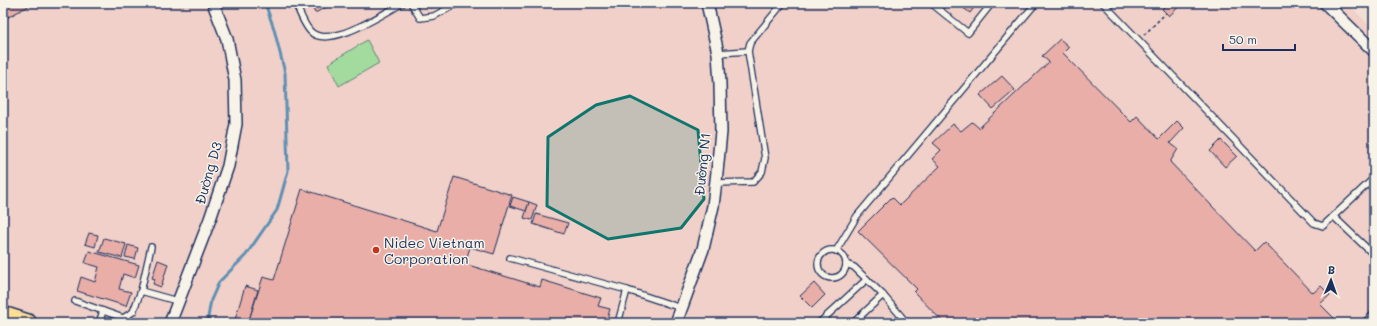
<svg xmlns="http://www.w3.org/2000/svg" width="1377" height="326" font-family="Mali,sans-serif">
<rect width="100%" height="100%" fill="#f3ded5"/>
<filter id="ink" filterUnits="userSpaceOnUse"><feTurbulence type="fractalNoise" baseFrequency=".025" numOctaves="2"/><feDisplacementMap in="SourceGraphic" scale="8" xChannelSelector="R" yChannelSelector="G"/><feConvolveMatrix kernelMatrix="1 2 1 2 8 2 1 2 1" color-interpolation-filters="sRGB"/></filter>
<g filter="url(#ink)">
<polygon fill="#f0d0c8" points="3,3 1347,3 1374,30 1374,323 3,323"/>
<polygon fill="#a3da9e" stroke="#5f847e" points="367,40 379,63 339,86 328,64"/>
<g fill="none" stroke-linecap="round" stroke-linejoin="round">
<polyline stroke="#5e90b4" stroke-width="3" points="207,323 211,300 219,282 246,255 277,210 288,171 285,73 274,29 265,3"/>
</g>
<g fill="#e9aea8" stroke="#1b2f5e">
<polygon points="3,3 34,3 3,20"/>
<polygon points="310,3 334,3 315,13"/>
<polygon points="427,3 439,3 430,8"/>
<polygon points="957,3 977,3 970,13"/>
<polygon points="1168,3 1183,3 1169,16 1162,9"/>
<polygon points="1060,39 1069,47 1063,53 1131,122 1137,116 1159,139 1177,121 1184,128 1170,143 1178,149 1170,162 1255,251 1264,242 1313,293 1321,286 1330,295 1320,304 1339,323 944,323 914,292 917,289 858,231 892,197 900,205 940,166 932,159 941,150 933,143 953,124 961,131 972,122 979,128 1049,62 1042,56"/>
<polygon points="1002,76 1015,90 993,109 980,95"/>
<polygon points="1221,140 1237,156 1225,167 1210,151"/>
<polygon points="454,177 512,195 494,254 470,247 465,264 540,287 542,280 601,298 598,306 610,309 606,323 248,323 263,277 274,280 302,189 437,231"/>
<polygon points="513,197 529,202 526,211 510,206"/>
<polygon points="529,202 537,205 532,220 524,218"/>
<polygon points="536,214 568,223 564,234 533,224"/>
<polygon points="89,233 98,235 95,247 85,244"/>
<polygon points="104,238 126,244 122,258 99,252"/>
<polygon points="128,245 138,248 135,259 125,257"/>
<polygon points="89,251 139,265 135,278 123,274 119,289 131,292 126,306 77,291 81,277 95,282 99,267 85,263"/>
<polygon points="158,260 168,264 161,287 153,284 155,279 152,278"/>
<polygon points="814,283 825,295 812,308 800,296"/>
<polygon points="245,286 258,290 248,323 234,323"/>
</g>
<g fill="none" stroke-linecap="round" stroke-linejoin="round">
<defs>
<g id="lane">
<path d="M 295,3 C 300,12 303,23 310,31 C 328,51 384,13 403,3"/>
<polyline points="411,3 420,18 434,16 458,3"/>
<polyline points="931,3 968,33 992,3"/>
<polyline points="1103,3 1314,223 1323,226 1374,178"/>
<polyline points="718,53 748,51"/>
<polyline points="716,183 753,182 762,172 765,158 748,51 750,43 783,3"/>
<polyline points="1333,216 1374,255"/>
<polyline points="151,247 141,291 177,301"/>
<circle cx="832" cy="264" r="14"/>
<polyline points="836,251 857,216 1036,3"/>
<polyline points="510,258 627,290 681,308"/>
<polyline points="846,264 854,267 883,295 907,323"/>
<polyline points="75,301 123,318 133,312 141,291"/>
<polyline points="99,323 103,311"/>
<polyline points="618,323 627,290"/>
<polyline points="819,323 867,279"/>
<polyline points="853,323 883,295"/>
<polyline points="1364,323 1374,314"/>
</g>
<g id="street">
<polyline points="1325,3 1374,51"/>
<polyline points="170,323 210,219 228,166 236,124 235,80 227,39 213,3"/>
<polyline points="676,323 703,249 713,206 717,172 721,132 720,84 718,53 707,3"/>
</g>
<polyline id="primary" points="3,315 28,323"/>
</defs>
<use href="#lane" stroke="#1b2f5e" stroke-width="8"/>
<use href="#street" stroke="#1b2f5e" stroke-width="14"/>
<use href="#primary" stroke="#1b2f5e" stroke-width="20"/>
<polyline stroke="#1b2f5e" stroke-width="1.5" stroke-dasharray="3 3" stroke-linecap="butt" points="1144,35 1166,13"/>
<use href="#lane" stroke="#f7f3e8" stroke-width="5.5"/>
<use href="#street" stroke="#f7f3e8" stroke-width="11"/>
<use href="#primary" stroke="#fedd96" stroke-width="17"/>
</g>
</g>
<path fill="#0f766e" fill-opacity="0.2" stroke="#0f766e" stroke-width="3" stroke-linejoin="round" d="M 630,96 L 698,130 L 704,199 L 681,228 L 608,239 L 547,206 L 548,137 L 596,105 Z"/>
<circle fill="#c8321e" stroke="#f7f3e8" stroke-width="1.5" cx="376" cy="250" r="4"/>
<g text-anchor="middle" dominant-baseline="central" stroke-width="3" stroke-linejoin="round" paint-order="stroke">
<g font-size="14" fill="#1b2f5e" stroke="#f7f3e8">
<text transform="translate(702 164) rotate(-84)">Đường N1</text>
<text transform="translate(208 173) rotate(-74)">Đường D3</text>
</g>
<g font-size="14" fill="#1b2f5e" stroke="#f7f3e8" text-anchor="start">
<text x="384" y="242">Nidec Vietnam<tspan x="384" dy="16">Corporation</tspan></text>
</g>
</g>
<rect width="1377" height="326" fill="none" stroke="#f7f3e8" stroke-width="16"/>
<rect x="8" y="8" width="1361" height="310" fill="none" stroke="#1b2f5e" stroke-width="1.5" filter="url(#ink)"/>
<g transform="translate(1331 280) rotate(2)" stroke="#f7f3e8" stroke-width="3" paint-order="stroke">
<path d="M0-3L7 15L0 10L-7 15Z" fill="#1b2f5e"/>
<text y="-6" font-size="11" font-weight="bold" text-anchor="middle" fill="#1b2f5e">B</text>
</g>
<path d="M1223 44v6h72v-6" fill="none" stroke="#1b2f5e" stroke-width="2"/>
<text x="1229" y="44" font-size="12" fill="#1b2f5e" stroke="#f7f3e8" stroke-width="3" paint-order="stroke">50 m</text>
</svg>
